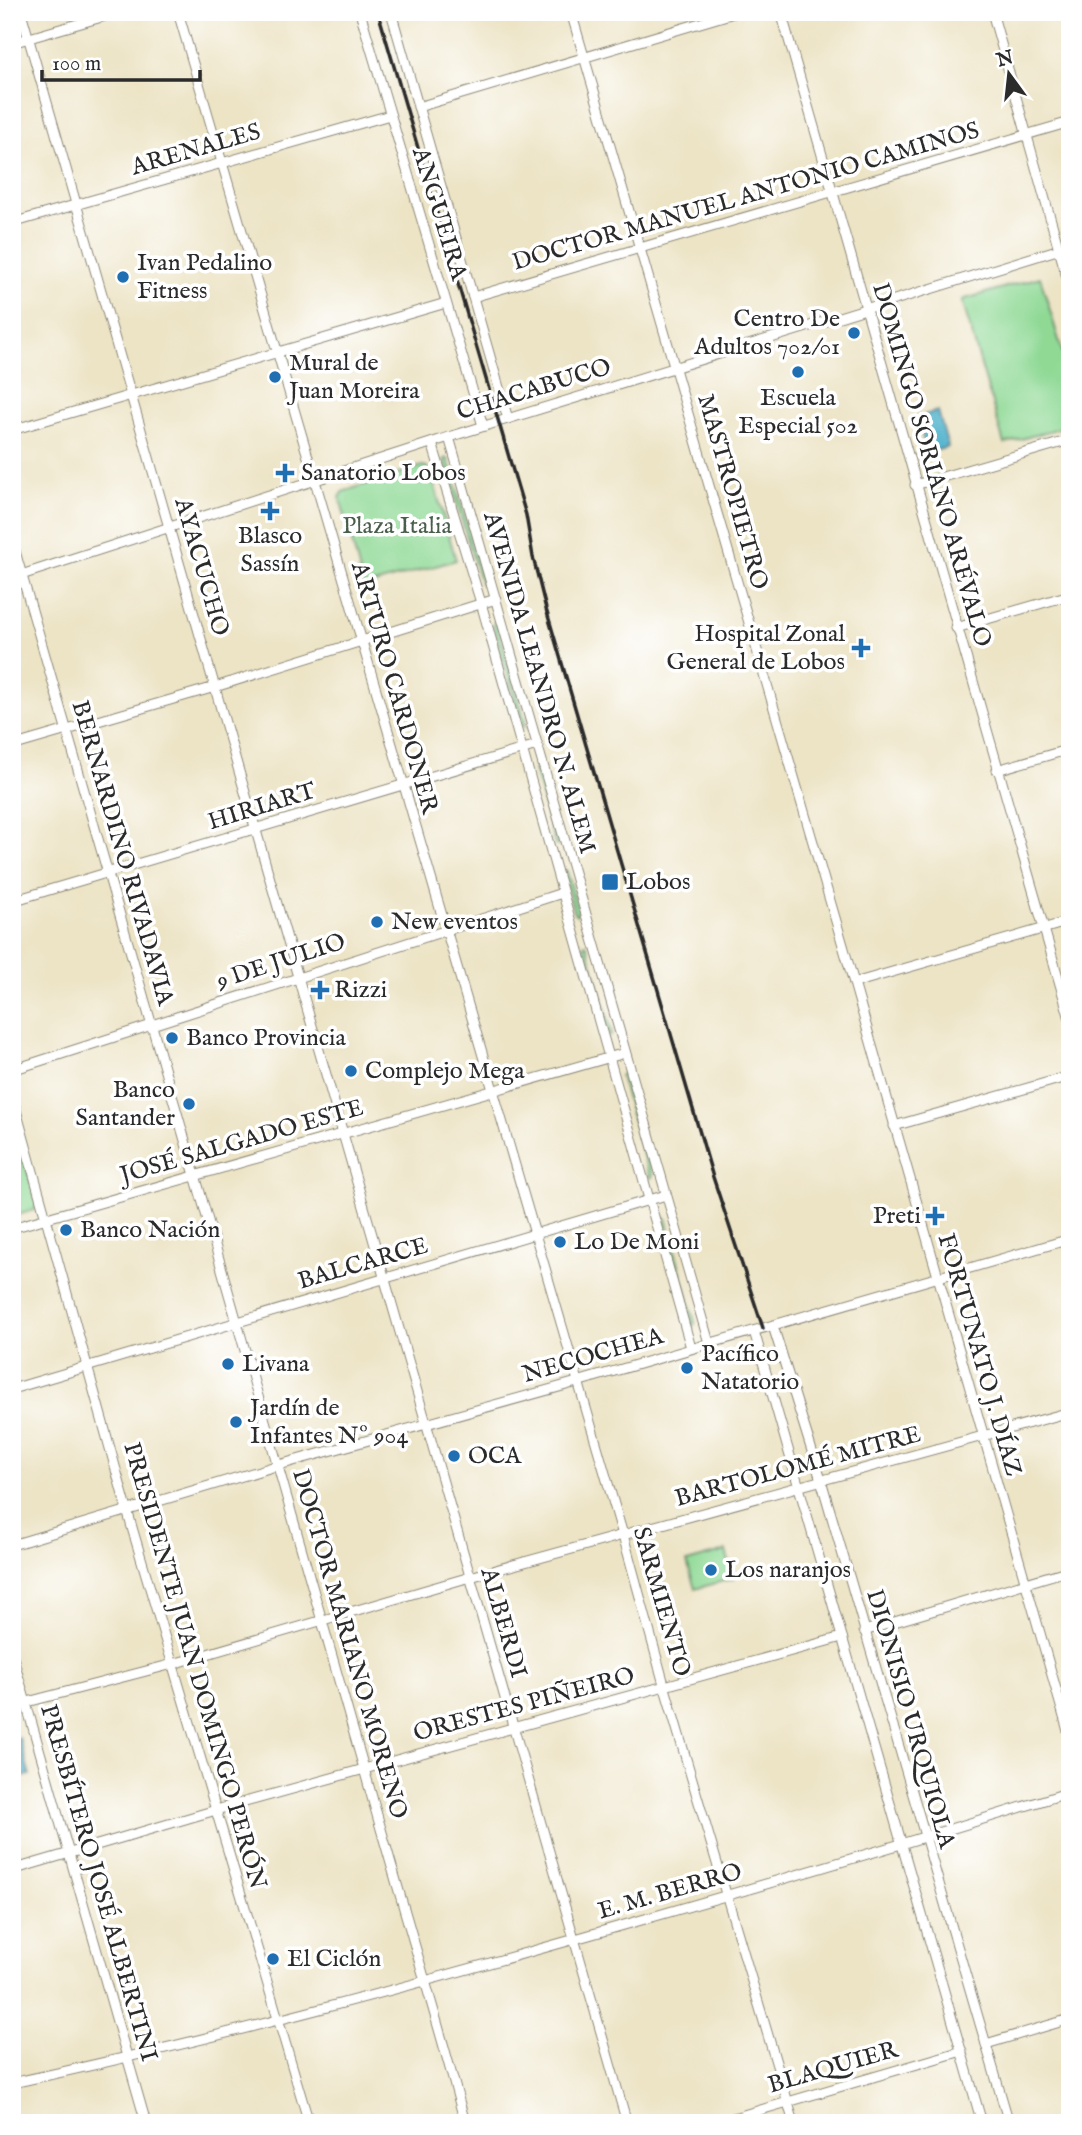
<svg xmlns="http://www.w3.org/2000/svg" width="1082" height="2135" font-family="'IM FELL English',serif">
<rect width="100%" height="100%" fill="#fff"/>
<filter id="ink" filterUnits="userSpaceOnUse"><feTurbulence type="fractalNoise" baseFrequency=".0143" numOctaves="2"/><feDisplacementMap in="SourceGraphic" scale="14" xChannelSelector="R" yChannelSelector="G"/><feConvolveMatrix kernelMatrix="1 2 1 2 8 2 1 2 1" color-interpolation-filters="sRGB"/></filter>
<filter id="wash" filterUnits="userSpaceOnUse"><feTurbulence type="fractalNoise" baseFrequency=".00686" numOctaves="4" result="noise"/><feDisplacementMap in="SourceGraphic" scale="28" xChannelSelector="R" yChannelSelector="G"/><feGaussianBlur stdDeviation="1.57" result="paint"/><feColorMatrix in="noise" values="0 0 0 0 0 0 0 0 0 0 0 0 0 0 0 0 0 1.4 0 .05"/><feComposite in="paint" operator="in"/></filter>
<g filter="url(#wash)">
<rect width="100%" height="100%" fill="#ede4c6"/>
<g fill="#8fd995" stroke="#5d8260" stroke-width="2">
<polygon points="1040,277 1070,377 1070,425 1004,444 962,300"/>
<polygon points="446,458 448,459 485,583 483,585 481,584 444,461"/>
<polygon points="422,466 427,467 431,473 456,560 364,587 340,498 342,492"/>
<polygon points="494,622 497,623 526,724 525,727 522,725 493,625"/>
<polygon points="536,767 539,768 559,843 558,846 555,845 534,770"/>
<polygon points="564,870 567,871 579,912 577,915 574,913 563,872"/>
<polygon points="585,944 587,945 612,1033 611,1036 608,1034 583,947"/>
<polygon points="622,1074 625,1075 653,1175 651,1178 649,1176 620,1076"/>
<polygon points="12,1116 37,1205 34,1210 12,1217"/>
<polygon points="663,1217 666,1218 695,1323 693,1326 691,1325 662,1219"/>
<polygon points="726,1551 734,1578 695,1589 687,1562"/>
</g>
<g fill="#4cb0cb" stroke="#3c6e7b" stroke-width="2">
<polygon points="938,411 948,447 927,453 917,417"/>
<polygon points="19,1738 30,1775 14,1779 12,1740"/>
</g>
</g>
<g filter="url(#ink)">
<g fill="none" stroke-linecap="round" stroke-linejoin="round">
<defs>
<g id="minor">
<polyline points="21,12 627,2123"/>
<polyline points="178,12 623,1535 665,1688 794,2123"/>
<polyline points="360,12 483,426"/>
<polyline points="391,12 508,419"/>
<polyline points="571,12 854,983 1070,1738"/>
<polyline points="781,12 1070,1019"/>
<polyline points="992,12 1070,288"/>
<polyline points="12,43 119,12"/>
<polyline points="418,107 737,12"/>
<polyline points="12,223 390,115"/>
<polyline points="473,297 1070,122"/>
<polyline points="12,430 446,303"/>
<polyline points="449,437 709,1343"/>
<polyline points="432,443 481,603 691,1348"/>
<polyline points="915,485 1070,440"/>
<path d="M 12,541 C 131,948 247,1357 363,1765 C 396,1885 433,2003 465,2123"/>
<polyline points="12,578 449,437 1070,246"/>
<polyline points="956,628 1070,595"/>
<polyline points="12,746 215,687 496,599"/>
<polyline points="997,770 1070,749"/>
<polyline points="12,901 537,745"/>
<polyline points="854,983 1070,921"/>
<polyline points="12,1070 562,893"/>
<polyline points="12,1096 133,1531 309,2123"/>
<polyline points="894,1126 1070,1076"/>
<polyline points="12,1228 625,1053"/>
<polyline points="773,1326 821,1480 1009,2123"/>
<polyline points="754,1331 982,2123"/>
<polyline points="12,1389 666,1195"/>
<polyline points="12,1545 279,1465 577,1382 1070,1239"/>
<polyline points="864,1631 1070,1570"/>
<polyline points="12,1654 146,2123"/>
<polyline points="12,1706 173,1664 470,1577 1070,1412"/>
<polyline points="12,1870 216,1810 842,1637"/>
<polyline points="986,2044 1070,2019"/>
<path d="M 12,2083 C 221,2038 426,1982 631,1923 C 778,1881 924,1838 1070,1792"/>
<polyline points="716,2123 962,2051"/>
</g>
</defs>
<use href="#minor" stroke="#8c8878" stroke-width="11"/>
<use href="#minor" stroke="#fff" stroke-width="9"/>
<polyline stroke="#2b2b2b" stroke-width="3.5" points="378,12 526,515 533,557 546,609 712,1174 763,1328"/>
</g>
</g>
<g fill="#1f6fb2" stroke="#fff" stroke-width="2.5">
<circle cx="123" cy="277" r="7"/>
<circle cx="854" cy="333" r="7"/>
<circle cx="798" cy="372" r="7"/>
<circle cx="275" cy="377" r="7"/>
<path d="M281.5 462.5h7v7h7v7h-7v7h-7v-7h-7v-7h7z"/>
<path d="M266.5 500.5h7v7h7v7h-7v7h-7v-7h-7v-7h7z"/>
<path d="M857.5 637.5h7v7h7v7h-7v7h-7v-7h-7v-7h7z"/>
<rect x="601" y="873" width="18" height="18" rx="3.5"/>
<circle cx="377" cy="922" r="7"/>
<path d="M316.5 979.5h7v7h7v7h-7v7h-7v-7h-7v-7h7z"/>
<circle cx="172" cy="1038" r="7"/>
<circle cx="351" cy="1071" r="7"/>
<circle cx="189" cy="1104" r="7"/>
<path d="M931.5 1205.5h7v7h7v7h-7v7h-7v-7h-7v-7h7z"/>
<circle cx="66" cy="1230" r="7"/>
<circle cx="560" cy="1242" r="7"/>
<circle cx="228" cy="1364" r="7"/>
<circle cx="687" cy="1368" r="7"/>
<circle cx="236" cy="1422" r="7"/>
<circle cx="454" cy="1456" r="7"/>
<circle cx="711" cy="1570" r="7"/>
<circle cx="273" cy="1959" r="7"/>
</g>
<g text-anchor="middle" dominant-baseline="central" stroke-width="7" stroke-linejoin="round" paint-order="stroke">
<g font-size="24" fill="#2b2b2b" stroke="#fff">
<text transform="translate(196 150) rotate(-16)">ARENALES</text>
<text transform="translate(746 197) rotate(-16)">DOCTOR MANUEL ANTONIO CAMINOS</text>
<text transform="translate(439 214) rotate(73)">ANGUEIRA</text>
<text transform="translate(534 390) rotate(-17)">CHACABUCO</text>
<text transform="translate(931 465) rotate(74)">DOMINGO SORIANO ARÉVALO</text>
<text transform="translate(732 492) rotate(74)">MASTROPIETRO</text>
<text transform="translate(201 567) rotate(74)">AYACUCHO</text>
<text transform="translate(539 683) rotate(74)">AVENIDA LEANDRO N. ALEM</text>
<text transform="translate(394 688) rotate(74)">ARTURO CARDONER</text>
<text transform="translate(262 807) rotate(-17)">HIRIART</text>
<text transform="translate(122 853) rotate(74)">BERNARDINO RIVADAVIA</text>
<text transform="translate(281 962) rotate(-18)">9 DE JULIO</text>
<text transform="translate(242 1142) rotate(-16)">JOSÉ SALGADO ESTE</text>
<text transform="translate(363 1264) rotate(-16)">BALCARCE</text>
<text transform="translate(979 1355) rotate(74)">FORTUNATO J. DÍAZ</text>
<text transform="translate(593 1356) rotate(-16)">NECOCHEA</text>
<text transform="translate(798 1467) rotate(-15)">BARTOLOMÉ MITRE</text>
<text transform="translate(661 1602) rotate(74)">SARMIENTO</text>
<text transform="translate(503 1623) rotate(74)">ALBERDI</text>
<text transform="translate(349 1644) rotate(74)">DOCTOR MARIANO MORENO</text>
<text transform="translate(194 1666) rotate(74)">PRESIDENTE JUAN DOMINGO PERÓN</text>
<text transform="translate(524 1705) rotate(-15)">ORESTES PIÑEIRO</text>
<text transform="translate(910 1719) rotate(74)">DIONISIO URQUIOLA</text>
<text transform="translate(98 1883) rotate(74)">PRESBÍTERO JOSÉ ALBERTINI</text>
<text transform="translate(670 1892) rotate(-16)">E. M. BERRO</text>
<text transform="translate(833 2068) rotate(-16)">BLAQUIER</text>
</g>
<g font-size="24" fill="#2b2b2b" stroke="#fff" text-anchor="start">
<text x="137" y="263">Ivan Pedalino<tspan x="137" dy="28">Fitness</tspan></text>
<text x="840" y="319" text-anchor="end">Centro De<tspan x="840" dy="28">Adultos 702/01</tspan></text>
<text x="289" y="363">Mural de<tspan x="289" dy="28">Juan Moreira</tspan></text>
<text x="798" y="398" text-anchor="middle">Escuela<tspan x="798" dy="28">Especial 502</tspan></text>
<text x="301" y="473">Sanatorio Lobos</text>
<text x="270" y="536" text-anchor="middle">Blasco<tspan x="270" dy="28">Sassín</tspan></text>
<text x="845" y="634" text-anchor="end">Hospital Zonal<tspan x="845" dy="28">General de Lobos</tspan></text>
<text x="626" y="882">Lobos</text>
<text x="391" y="922">New eventos</text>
<text x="334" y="990">Rizzi</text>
<text x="186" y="1038">Banco Provincia</text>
<text x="365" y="1071">Complejo Mega</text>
<text x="175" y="1090" text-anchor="end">Banco<tspan x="175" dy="28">Santander</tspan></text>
<text x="921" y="1216" text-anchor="end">Preti</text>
<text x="80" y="1230">Banco Nación</text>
<text x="574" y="1242">Lo De Moni</text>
<text x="701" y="1354">Pacífico<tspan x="701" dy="28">Natatorio</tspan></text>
<text x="242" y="1364">Livana</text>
<text x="250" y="1408">Jardín de<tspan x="250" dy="28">Infantes Nº 904</tspan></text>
<text x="468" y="1456">OCA</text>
<text x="725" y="1570">Los naranjos</text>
<text x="287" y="1959">El Ciclón</text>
</g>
<g font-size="24" fill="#495f4b" stroke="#fff">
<text x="397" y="526">Plaza Italia</text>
</g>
</g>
<rect width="1082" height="2135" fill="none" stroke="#fff" stroke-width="42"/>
<g transform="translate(1009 74) rotate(345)" stroke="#ffffff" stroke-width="5" paint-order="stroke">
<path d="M0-5L12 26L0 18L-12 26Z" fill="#2b2b2b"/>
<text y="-10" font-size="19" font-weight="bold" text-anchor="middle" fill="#2b2b2b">N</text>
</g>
<path d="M42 70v10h158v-10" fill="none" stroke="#2b2b2b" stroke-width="3.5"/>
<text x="52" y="70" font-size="21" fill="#2b2b2b" stroke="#ffffff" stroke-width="5" paint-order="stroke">100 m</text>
</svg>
